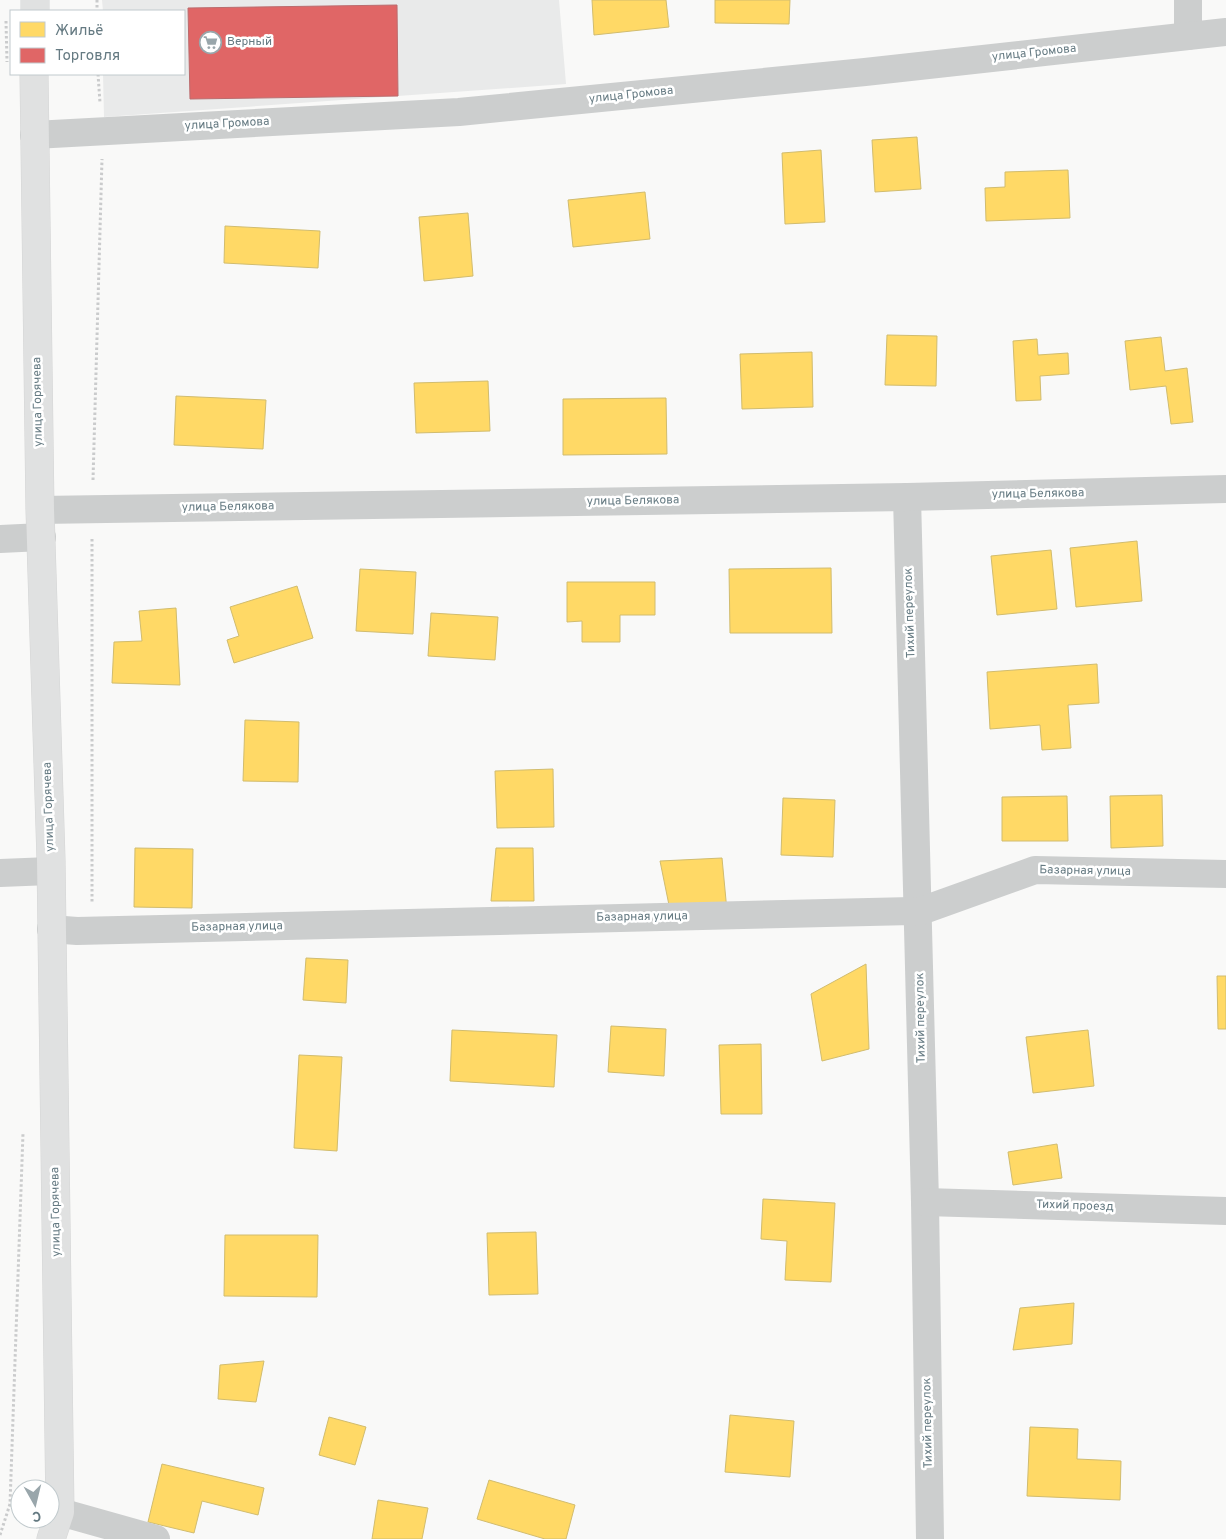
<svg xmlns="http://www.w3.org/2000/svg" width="1226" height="1539" font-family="Overpass,sans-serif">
<rect width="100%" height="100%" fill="#f9f9f8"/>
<polygon fill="#e9eaea" points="102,0 559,0 566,84 104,117 103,74 184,74 184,11 103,11"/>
<g fill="#ffd966" stroke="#d1bc6e">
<polygon points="592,0 666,0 669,27 594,35"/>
<polygon points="715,0 790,0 789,24 715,23"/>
<polygon points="917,137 921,189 875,192 872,140"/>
<polygon points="821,150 825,222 785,224 782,153"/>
<polygon points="1068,170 1070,218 986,221 985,188 1005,187 1005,172"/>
<polygon points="645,192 650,239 573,247 568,200"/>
<polygon points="468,213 473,276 424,281 419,217"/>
<polygon points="225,226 320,231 318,268 224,263"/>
<polygon points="887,335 937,336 936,386 885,385"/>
<polygon points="1161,337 1165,371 1187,368 1193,422 1171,424 1166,386 1130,390 1125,341"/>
<polygon points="1037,339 1038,355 1068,353 1069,374 1040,376 1041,400 1016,401 1013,341"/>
<polygon points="812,352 813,407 742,409 740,354"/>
<polygon points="488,381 490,431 416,433 414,383"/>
<polygon points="176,396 266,400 263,449 174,445"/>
<polygon points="666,398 667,454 563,455 563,399"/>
<polygon points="1137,541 1142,601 1076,607 1070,548"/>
<polygon points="1051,550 1057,609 997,615 991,556"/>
<polygon points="831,568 832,633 730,633 729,569"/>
<polygon points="360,569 416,572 413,634 356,631"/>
<polygon points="567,582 655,582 655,615 620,615 620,642 582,642 582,621 567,622"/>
<polygon points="297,586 313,638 234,663 227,640 239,636 230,607"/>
<polygon points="176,608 180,685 112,683 114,642 142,641 139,611"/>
<polygon points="431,613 498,617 495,660 428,656"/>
<polygon points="1097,664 1099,703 1068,705 1071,748 1042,750 1040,725 990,729 987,672"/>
<polygon points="245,720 299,722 298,782 243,781"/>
<polygon points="553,769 554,827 497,828 495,771"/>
<polygon points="1162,795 1163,846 1111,848 1110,796"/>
<polygon points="1067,796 1068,841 1002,841 1002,797"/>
<polygon points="783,798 835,800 833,857 781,855"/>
<polygon points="135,848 193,849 192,908 134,907"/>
<polygon points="496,848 533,848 534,901 491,901"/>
<polygon points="722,858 727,911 670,910 660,861"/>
<polygon points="306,958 348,960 346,1003 303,1000"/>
<polygon points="866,964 869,1049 822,1061 811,994"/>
<polygon points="1217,976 1226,976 1226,1029 1218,1029"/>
<polygon points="611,1026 666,1029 664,1076 608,1072"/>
<polygon points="452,1030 557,1035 554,1087 450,1081"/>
<polygon points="1088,1030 1094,1086 1033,1093 1026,1037"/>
<polygon points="761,1044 762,1114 721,1114 719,1045"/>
<polygon points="299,1055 342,1057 337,1151 294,1148"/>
<polygon points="1057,1144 1062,1178 1013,1185 1008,1152"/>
<polygon points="763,1199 835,1203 831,1282 785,1280 787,1241 761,1239"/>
<polygon points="536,1232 538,1294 489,1295 487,1233"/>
<polygon points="225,1235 318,1235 317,1297 224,1296"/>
<polygon points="1074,1303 1072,1344 1013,1350 1020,1308"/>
<polygon points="264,1361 256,1402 218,1399 220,1365"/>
<polygon points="730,1415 794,1421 790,1477 725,1472"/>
<polygon points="329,1417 366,1427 355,1465 319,1455"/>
<polygon points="1030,1427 1078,1429 1077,1459 1121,1461 1120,1500 1027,1496"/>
<polygon points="162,1464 264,1488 258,1515 202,1501 194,1533 148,1522"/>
<polygon points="489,1480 575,1505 566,1539 545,1539 477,1519"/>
<polygon points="378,1500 428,1508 422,1539 372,1539"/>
</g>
<polygon fill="#e06666" stroke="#bb6c6e" points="397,5 398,96 190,99 188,8"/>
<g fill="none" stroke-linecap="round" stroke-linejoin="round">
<defs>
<g id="major">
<polyline points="35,11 35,0"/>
<polyline points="34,74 40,510 51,859 60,1512 51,1539"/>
</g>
</defs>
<use href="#major" stroke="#d4d5d5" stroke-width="29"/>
<g stroke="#cacbcc" stroke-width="3" stroke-dasharray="2.5 2.5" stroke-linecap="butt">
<polyline points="97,0 97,11"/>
<polyline points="6,21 7,62"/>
<polyline points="98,74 100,103"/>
<polyline points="93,480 102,159"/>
<polyline points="92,539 92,903"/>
<polyline points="0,1535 10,1504 23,1133"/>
</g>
<g stroke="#cccece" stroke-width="28">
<polyline points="1188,36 1188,0"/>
<polyline points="34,135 459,112 865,72 1226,32"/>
<polyline points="907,497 925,1202 930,1539"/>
<polyline points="40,510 907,497 1226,489"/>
<polyline points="0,539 42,537"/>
<polyline points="0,873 50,871"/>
<polyline points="51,929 77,931 912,911 918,912 1035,870 1226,874"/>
<polyline points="925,1202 1226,1211"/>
<polyline points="60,1512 156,1539"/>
</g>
<use href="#major" stroke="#e0e1e1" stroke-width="28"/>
</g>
<defs>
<symbol id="supermarket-ring" viewBox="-11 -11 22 22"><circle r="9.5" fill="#fff" stroke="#99a6ab" stroke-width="1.5"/><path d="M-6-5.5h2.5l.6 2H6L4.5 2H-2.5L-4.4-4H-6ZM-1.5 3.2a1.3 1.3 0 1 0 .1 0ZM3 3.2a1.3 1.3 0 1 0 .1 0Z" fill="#99a6ab"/></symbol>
</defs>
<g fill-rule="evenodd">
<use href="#supermarket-ring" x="198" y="30" width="25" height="25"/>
</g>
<g text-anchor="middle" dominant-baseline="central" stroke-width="5" stroke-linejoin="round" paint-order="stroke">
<g font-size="12" fill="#657a82" stroke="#fff" text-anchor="start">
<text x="227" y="42">Верный</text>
</g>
<g font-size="12" fill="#657a82" stroke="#fff">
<text transform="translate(1034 53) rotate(-6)">улица Громова</text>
<text transform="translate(631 95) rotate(-6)">улица Громова</text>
<text transform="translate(227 124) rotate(-3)">улица Громова</text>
<text transform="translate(38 402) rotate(-91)">улица Горячева</text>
<text transform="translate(1038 494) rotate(-1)">улица Белякова</text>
<text transform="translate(633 501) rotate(-1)">улица Белякова</text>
<text transform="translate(228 507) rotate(-1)">улица Белякова</text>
<text transform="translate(910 613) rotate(-92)">Тихий переулок</text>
<text transform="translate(49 807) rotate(-92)">улица Горячева</text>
<text transform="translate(1085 871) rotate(1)">Базарная улица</text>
<text transform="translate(642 917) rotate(-1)">Базарная улица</text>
<text transform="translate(237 927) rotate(-1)">Базарная улица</text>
<text transform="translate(921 1018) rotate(-91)">Тихий переулок</text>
<text transform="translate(1075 1206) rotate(2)">Тихий проезд</text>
<text transform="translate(56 1212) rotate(-91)">улица Горячева</text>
<text transform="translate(928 1423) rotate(-91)">Тихий переулок</text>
</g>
</g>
<rect x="10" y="10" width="175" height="65" fill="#ffffff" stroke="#c1cacd"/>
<rect x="20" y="22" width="25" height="15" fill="#ffd966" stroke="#c1cacd"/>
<text x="55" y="35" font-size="15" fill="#657a82">Жильё</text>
<rect x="20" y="48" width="25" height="15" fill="#e06666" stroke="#c1cacd"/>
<text x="55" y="60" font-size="15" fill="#657a82">Торговля</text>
<g transform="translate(35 1504) rotate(172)"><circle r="24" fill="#ffffff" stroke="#c1cacd"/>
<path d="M0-4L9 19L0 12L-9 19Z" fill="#99a6ab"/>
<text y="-8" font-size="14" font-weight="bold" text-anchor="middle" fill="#657a82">С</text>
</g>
</svg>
